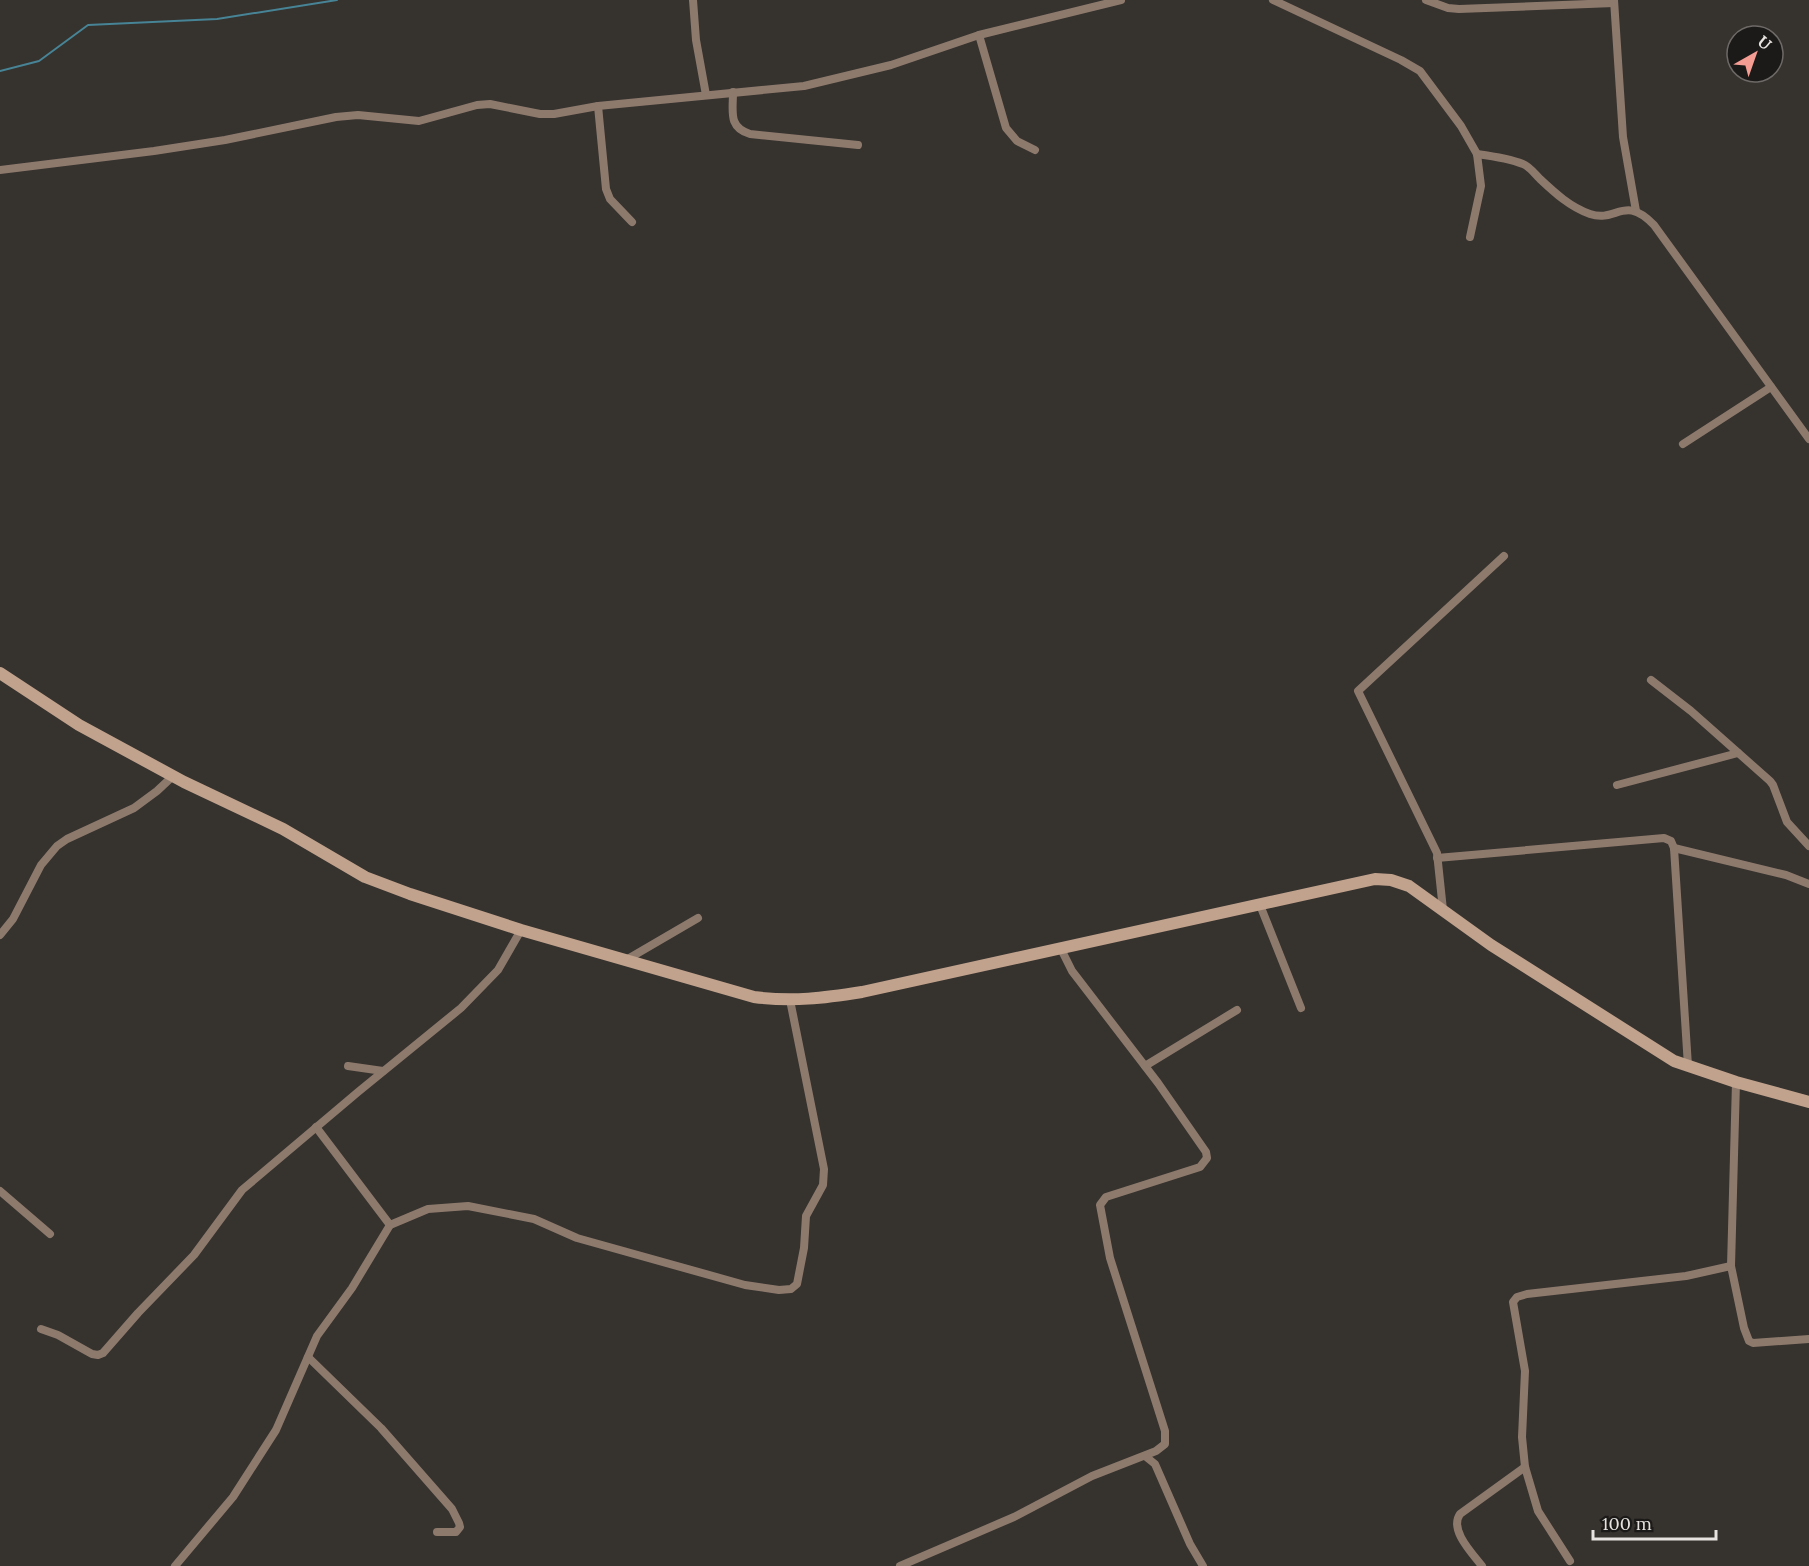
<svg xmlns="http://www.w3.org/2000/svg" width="1809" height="1566" font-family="Lora,serif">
<rect width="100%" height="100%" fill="#36322e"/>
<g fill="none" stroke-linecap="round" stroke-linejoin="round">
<polyline stroke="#478496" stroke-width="2" points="0,71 39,61 88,25 217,19 337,0"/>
<g stroke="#8d7a6d" stroke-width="8">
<polyline points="693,0 696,40 706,95"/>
<polyline points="1273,0 1401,60 1420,71 1461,126 1477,154 1481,186 1470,237"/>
<polyline points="1426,0 1448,8 1459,9 1614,3"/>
<polyline points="1614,0 1623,137 1636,211"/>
<polyline points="979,35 1006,128 1017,141 1035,150"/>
<path d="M 733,92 C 733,112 728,127 750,134 L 858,145"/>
<polyline points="598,106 606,189 610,199 632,222"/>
<path d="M 1477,154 C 1492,156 1508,158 1523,164 C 1529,166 1535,174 1540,179 C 1555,193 1570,207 1590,214 C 1617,223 1624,194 1654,225 L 1809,439"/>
<polyline points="0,170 154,151 225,140 336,117 358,115 419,121 477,105 490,104 540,114 554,114 598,106 804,86 891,65 979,35 1121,0"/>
<polyline points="1683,444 1771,387"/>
<polyline points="1651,680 1691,711 1770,781 1773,785 1787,822 1809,846"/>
<polyline points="1617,785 1738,753"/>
<polyline points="1674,848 1786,875 1809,884"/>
<polyline points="1437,858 1664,838 1671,841 1674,848 1688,1066"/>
<polyline points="1260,905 1301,1008"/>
<polyline points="1443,910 1437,853 1358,691 1504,556"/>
<polyline points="0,935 13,919 41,865 57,846 67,839 134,808 157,791 173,776"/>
<polyline points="626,960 698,918"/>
<polyline points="348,1066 383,1071"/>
<polyline points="1145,1066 1237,1010"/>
<polyline points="316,1127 390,1225 428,1209 468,1206 534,1219 577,1238 745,1285 779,1290 791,1289 797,1284 804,1248 806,1216 823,1185 824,1169 790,1000"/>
<polyline points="0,1191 50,1234"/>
<polyline points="1731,1266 1744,1328 1749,1341 1753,1343 1809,1339"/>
<polyline points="41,1329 58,1335 92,1354 98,1355 103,1353 138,1313 194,1255 242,1190 358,1092 461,1008 498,970 521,930"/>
<polyline points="308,1357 381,1428 452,1509 459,1523 460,1527 456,1532 437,1532"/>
<polyline points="1145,1456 1155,1464 1190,1544 1203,1566"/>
<polyline points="1570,1561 1538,1511 1525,1467 1522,1437 1525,1371 1513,1302 1517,1297 1527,1294 1686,1276 1731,1266 1736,1082"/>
<polyline points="175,1566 233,1497 276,1430 317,1336 352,1288 390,1225"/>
<polyline points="900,1566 1014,1517 1092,1476 1156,1451 1165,1444 1165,1431 1110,1258 1100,1205 1106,1197 1200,1167 1207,1158 1206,1152 1158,1083 1072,971 1061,949"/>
<path d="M 1482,1566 C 1472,1553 1449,1530 1460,1514 L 1525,1467"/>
</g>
<path stroke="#c1a28d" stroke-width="12" d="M 0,673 L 79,725 L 184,782 L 283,829 L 365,877 L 410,894 L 521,930 L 754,997 C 793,1002 824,998 862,992 L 1375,879 L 1391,880 L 1409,886 L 1491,945 L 1674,1061 L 1736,1082 L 1809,1102"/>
</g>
<g transform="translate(1755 54) rotate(40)"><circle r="28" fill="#1c1a18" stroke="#6d6a68" stroke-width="1.5"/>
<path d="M0-4.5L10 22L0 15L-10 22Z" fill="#f59c93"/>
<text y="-9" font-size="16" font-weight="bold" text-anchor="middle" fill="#e6e3e0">U</text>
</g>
<path d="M1593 1530v9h123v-9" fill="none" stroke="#e6e3e0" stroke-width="3"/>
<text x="1602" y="1530" font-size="18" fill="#e6e3e0" stroke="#1c1a18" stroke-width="4.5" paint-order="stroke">100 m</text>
</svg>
